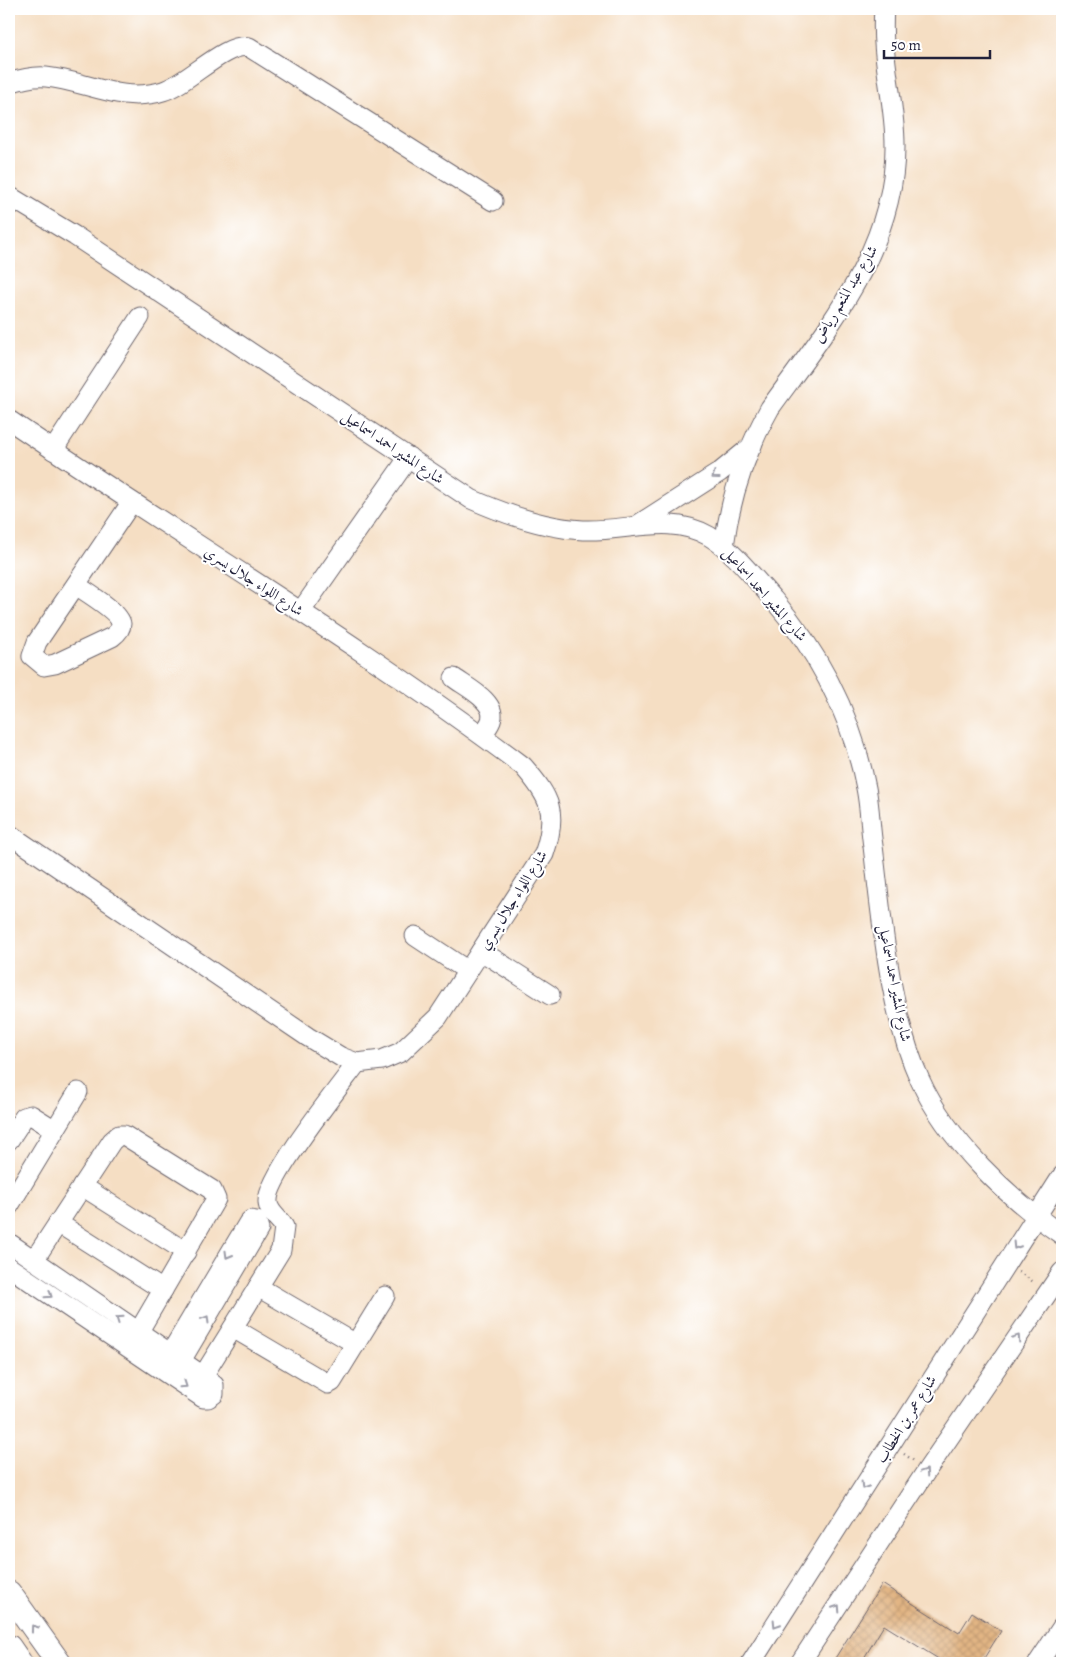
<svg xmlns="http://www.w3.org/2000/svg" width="1071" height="1672" font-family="Alegreya,Amiri,serif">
<defs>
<pattern id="building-cross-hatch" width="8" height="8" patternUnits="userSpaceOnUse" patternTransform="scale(1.25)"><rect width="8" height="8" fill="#e2b584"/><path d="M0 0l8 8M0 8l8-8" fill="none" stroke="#c29b73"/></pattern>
</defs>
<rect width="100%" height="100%" fill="#fff"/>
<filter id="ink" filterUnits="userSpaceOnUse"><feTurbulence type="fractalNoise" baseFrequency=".02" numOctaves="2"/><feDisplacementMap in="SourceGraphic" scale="10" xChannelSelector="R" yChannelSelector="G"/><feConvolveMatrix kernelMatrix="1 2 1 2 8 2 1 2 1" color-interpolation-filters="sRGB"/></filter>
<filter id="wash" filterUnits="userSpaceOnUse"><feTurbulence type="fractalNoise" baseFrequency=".0096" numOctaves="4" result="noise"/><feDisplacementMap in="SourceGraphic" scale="20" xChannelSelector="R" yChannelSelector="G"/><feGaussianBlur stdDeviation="1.12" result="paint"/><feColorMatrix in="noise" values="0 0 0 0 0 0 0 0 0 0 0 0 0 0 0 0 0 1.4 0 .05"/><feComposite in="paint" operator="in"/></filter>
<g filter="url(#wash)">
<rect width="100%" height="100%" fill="#f5dec3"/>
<g id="blocks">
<polygon fill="url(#building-cross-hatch)" points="882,1584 959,1633 972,1612 1001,1631 981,1663 945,1663 884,1625 861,1663 832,1663"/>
</g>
</g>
<g filter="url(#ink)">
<use href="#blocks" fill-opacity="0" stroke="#6c646b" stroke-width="1"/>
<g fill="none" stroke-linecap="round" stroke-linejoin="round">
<defs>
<g id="minor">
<path d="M 9,83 C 21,79 34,76 46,77 C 87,81 121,104 163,91 C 189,83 225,42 249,47 L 493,201"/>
<path d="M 9,196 L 75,236 L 471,499 C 507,515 544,528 583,530 C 626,532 670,513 709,536 C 734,551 754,578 773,599 C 820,654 852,716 866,788 C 870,807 870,827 873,846 C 882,920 889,1012 920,1080 C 947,1140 1009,1199 1062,1235"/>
<path d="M 9,420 C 179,536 358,642 523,766 C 551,798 558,813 544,854 L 438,1017 L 401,1052 L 382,1060 L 357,1063 L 341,1057 L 308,1037 L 9,834"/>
<polyline points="53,450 140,317"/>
<polyline points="639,524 720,472 752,446"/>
<path d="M 724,546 C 730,498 746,451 770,408 C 827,329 896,247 895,145 C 895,99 880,58 884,9"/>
<path d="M 76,585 C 86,592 120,612 121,624 C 121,630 116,634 112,637 L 55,664 L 44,666 L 32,656 L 37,642 L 131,503"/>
<polyline points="301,611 409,457"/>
<path d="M 454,678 C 466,687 498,702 491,721 C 489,726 485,731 482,735"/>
<polyline points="415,936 468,971"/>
<polyline points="481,951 550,995"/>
<polyline points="9,1140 24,1117 31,1115 55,1130"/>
<polyline points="82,1186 186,1252"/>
<polyline points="9,1206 78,1092"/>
<polyline points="58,1223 163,1290"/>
<polyline points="9,1243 203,1376 214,1385 214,1394 208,1398 203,1398 9,1267"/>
<polyline points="34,1260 112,1141 119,1135 124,1135 212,1190 216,1199 132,1343"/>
<polyline points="258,1287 356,1344"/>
<polyline points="233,1328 328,1384 332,1382 385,1296"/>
<polyline points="170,1354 248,1223 251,1220 257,1221 259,1229 181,1361"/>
<path d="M 203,1376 L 281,1250 L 284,1227 C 280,1219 268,1212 268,1202 C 266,1178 340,1086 357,1063"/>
<polyline points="751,1663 1062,1176"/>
<polyline points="800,1663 927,1470 1062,1272"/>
<polyline points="1038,1663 1062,1627"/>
</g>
<g id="major">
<polyline points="9,1593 59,1663"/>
<polyline points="9,1647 20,1663"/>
</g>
</defs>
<use href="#minor" stroke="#6c646b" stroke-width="21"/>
<use href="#major" stroke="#6c646b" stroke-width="26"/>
<g stroke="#6c646b" stroke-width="2.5" stroke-dasharray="1 4" stroke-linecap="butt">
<polyline points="1019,1272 1035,1283"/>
<polyline points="904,1454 914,1461"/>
</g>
<use href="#minor" stroke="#fff" stroke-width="19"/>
<use href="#major" stroke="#fff" stroke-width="24"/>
</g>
<defs><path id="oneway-chevron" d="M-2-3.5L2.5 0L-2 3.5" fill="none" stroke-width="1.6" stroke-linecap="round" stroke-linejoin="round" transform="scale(1.25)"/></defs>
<g stroke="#9c9ca7">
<use href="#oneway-chevron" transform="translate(715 476) rotate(144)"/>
<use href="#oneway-chevron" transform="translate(1016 1246) rotate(122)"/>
<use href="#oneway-chevron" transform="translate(228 1255) rotate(120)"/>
<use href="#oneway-chevron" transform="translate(49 1295) rotate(34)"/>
<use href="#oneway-chevron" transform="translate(119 1319) rotate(-145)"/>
<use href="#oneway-chevron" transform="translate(206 1319) rotate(-59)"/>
<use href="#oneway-chevron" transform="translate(1017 1338) rotate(-56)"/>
<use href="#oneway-chevron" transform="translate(184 1385) rotate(34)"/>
<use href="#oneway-chevron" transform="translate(925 1472) rotate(-56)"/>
<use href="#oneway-chevron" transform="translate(864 1486) rotate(122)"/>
<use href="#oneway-chevron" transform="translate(837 1608) rotate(-57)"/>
<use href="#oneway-chevron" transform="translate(776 1624) rotate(122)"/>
<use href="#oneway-chevron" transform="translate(34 1628) rotate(-126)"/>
</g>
</g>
<g text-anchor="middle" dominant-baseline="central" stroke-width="4" stroke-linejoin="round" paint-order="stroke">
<g font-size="15" fill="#22223b" stroke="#fff">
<text transform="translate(845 294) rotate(-59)">شارع عبد المنعم رياض</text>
<text transform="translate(393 447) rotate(34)">شارع المشير احمد اسماعيل</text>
<text transform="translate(254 581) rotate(33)">شارع اللواء جلال يسري</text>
<text transform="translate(765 594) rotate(49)">شارع المشير احمد اسماعيل</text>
<text transform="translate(513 900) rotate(-58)">شارع اللواء جلال يسري</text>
<text transform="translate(895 983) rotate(79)">شارع المشير احمد اسماعيل</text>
<text transform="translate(906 1419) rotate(-58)">شارع عمر بن الخطاب</text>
</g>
</g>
<rect width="1071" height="1672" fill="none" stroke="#fff" stroke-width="30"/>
<path d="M884 50v8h106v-8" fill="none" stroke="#22223b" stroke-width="2.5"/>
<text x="891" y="50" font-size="15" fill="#22223b" stroke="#ffffff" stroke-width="4" paint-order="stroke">50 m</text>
</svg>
